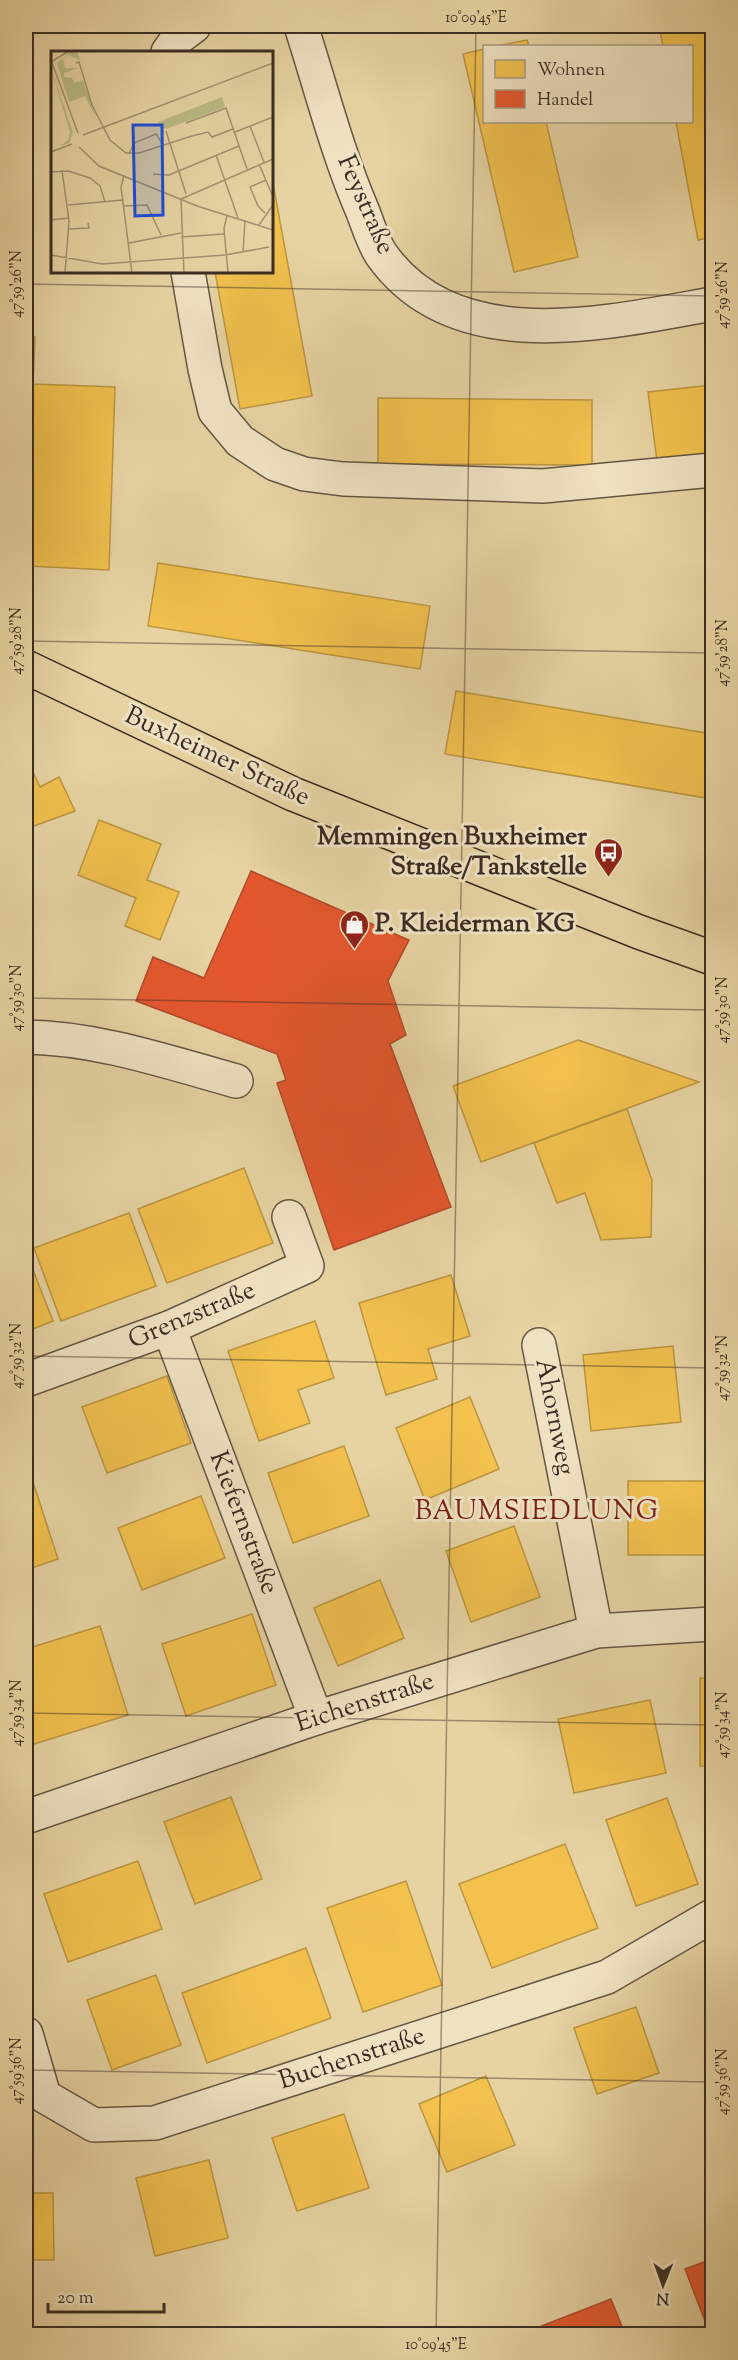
<svg xmlns="http://www.w3.org/2000/svg" width="738" height="2360" font-family="'Sorts Mill Goudy',serif">
<rect width="100%" height="100%" fill="#e7d3a2"/>
<filter id="stains"><feTurbulence type="fractalNoise" baseFrequency=".00333" numOctaves="4"/><feColorMatrix values="0 0 0 0 .2 0 0 0 0 .09 0 0 0 0 .02 0 0 0 .5 -.17"/></filter>
<radialGradient id="worn" r=".72"><stop offset=".6" stop-color="#630" stop-opacity="0"/><stop offset="1" stop-color="#630" stop-opacity=".3"/></radialGradient>
<g fill="#f2c14e" stroke="#bb9541" stroke-width="1.5">
<polygon points="659,26 712,26 712,237 698,240 676,122 692,122 692,46 663,46"/>
<polygon points="527,40 529,46 497,46"/>
<polygon points="484,49 484,122 546,122 578,257 514,272 463,54"/>
<polygon points="272,178 312,396 240,409 215,272 272,272"/>
<polygon points="26,336 35,337 33,384 115,387 109,570 28,566 33,429 26,429"/>
<polygon points="712,385 712,455 657,461 648,392"/>
<polygon points="378,398 592,400 592,465 378,464"/>
<polygon points="158,563 430,606 420,669 148,626"/>
<polygon points="456,691 712,734 712,799 445,754"/>
<polygon points="26,757 40,787 59,777 75,811 26,829"/>
<polygon points="99,820 161,844 147,880 179,892 160,940 125,926 136,898 78,875"/>
<polygon points="578,1040 699,1082 481,1162 453,1086"/>
<polygon points="627,1109 652,1180 651,1237 601,1240 585,1193 557,1203 534,1143"/>
<polygon points="244,1168 273,1243 167,1283 138,1209"/>
<polygon points="129,1213 156,1286 61,1321 34,1248"/>
<polygon points="26,1252 53,1321 26,1332"/>
<polygon points="451,1275 470,1336 428,1349 437,1379 386,1395 359,1303"/>
<polygon points="315,1321 334,1378 298,1390 310,1423 259,1441 228,1351"/>
<polygon points="673,1346 681,1422 591,1431 583,1355"/>
<polygon points="167,1376 191,1443 107,1473 82,1407"/>
<polygon points="470,1397 499,1469 425,1500 396,1428"/>
<polygon points="344,1446 369,1516 293,1543 268,1473"/>
<polygon points="628,1481 707,1481 707,1521 712,1521 712,1555 628,1555"/>
<polygon points="33,1482 58,1559 26,1570 26,1484"/>
<polygon points="201,1496 225,1558 142,1590 118,1528"/>
<polygon points="514,1526 540,1597 471,1622 446,1551"/>
<polygon points="380,1580 404,1638 338,1666 314,1608"/>
<polygon points="252,1614 276,1685 186,1716 162,1644"/>
<polygon points="100,1626 128,1715 34,1744 26,1716 26,1649"/>
<rect x="700" y="1678" width="12" height="88"/>
<polygon points="650,1700 666,1773 574,1793 558,1719"/>
<polygon points="231,1797 262,1879 195,1904 164,1822"/>
<polygon points="667,1798 698,1884 636,1906 606,1820"/>
<polygon points="565,1844 598,1928 492,1968 459,1884"/>
<polygon points="138,1861 162,1929 68,1962 44,1894"/>
<polygon points="406,1881 442,1985 363,2012 327,1908"/>
<polygon points="306,1948 331,2018 207,2063 182,1993"/>
<polygon points="156,1975 181,2045 112,2070 87,2000"/>
<polygon points="636,2007 659,2073 597,2094 574,2028"/>
<polygon points="486,2076 515,2145 447,2172 419,2104"/>
<polygon points="344,2114 369,2188 297,2211 272,2138"/>
<polygon points="209,2160 228,2238 155,2256 136,2178"/>
<polygon points="26,2193 53,2193 54,2260 26,2260"/>
</g>
<g fill="#e4572e" stroke="#b14a2b" stroke-width="1.5">
<polygon points="251,871 409,940 388,981 406,1035 390,1044 451,1207 334,1250 277,1083 286,1080 277,1054 136,1001 153,957 204,978"/>
<polygon points="712,2259 712,2334 710,2334 685,2269"/>
<polygon points="611,2299 625,2334 521,2334"/>
</g>
<g fill="none" stroke-linecap="round" stroke-linejoin="round">
<defs>
<g id="minor">
<path d="M 301,26 C 321,88 337,152 363,212 C 368,225 373,242 381,254 C 454,359 607,323 712,304"/>
<polyline points="168,52 178,38 194,26"/>
<polyline points="188,272 205,369 215,411 240,441 275,464 304,474 343,479 543,486 712,470"/>
<path d="M 26,1037 C 97,1038 168,1062 236,1081"/>
<polyline points="169,1328 316,1718"/>
<polyline points="539,1345 596,1631"/>
<polyline points="26,1380 169,1328 307,1266 289,1217"/>
<polyline points="26,1817 316,1718 596,1631 712,1624"/>
<polyline points="26,2034 44,2096 94,2125 155,2123 607,1977 712,1916"/>
</g>
<polyline id="major" points="26,667 293,794 639,932 712,958"/>
</defs>
<use href="#minor" stroke="#655644" stroke-width="36"/>
<use href="#major" stroke="#3a2d24" stroke-width="36"/>
<use href="#minor" stroke="#efe2c3" stroke-width="33"/>
<use href="#major" stroke="#e7d3a2" stroke-width="33"/>
</g>
<path fill="none" stroke="#3a2d24" stroke-width="1.5" stroke-opacity="0.45" d="M 26,284 L 712,296M 26,641 L 712,653M 26,998 L 712,1010M 26,1356 L 712,1368M 26,1713 L 712,1725M 26,2070 L 712,2082M 436,2334 L 476,26"/>
<defs>
<symbol id="bus-pin" viewBox="-11 -11 22 30"><path d="M0 17L-7.5 6A9.5 9.5 0 1 1 7.5 6Z" fill="#8f2418" stroke="#efe2c3"/><path d="M-5-6H5V4H4V6H2V4H-2V6H-4V4H-5ZM-3.5-4V0h7V-4ZM-3.5 1.2v1.5H-2V1.2ZM2 1.2v1.5H3.5V1.2Z" fill="#fff"/></symbol>
<symbol id="shop-pin" viewBox="-11 -11 22 30"><path d="M0 17L-7.5 6A9.5 9.5 0 1 1 7.5 6Z" fill="#8f2418" stroke="#efe2c3"/><path d="M-5-2.5h2.3a2.7 3.5 0 0 1 5.4 0H5L5.5 6h-11ZM-1.5-2.5h3a1.5 2.3 0 0 0-3 0Z" fill="#fff"/></symbol>
</defs>
<g fill-rule="evenodd">
<use href="#bus-pin" x="592" y="836" width="33" height="45"/>
<use href="#shop-pin" x="338" y="908" width="33" height="45"/>
</g>
<g text-anchor="middle" dominant-baseline="central" stroke-width="6" stroke-linejoin="round" paint-order="stroke">
<g font-size="26" fill="#3a2d24" stroke="#efe2c3">
<text transform="translate(365 205) rotate(66)">Feystraße</text>
<text transform="translate(217 757) rotate(25)">Buxheimer Straße</text>
<text transform="translate(192 1316) rotate(-23)">Grenzstraße</text>
<text transform="translate(554 1417) rotate(79)">Ahornweg</text>
<text transform="translate(243 1523) rotate(69)">Kiefernstraße</text>
<text transform="translate(365 1703) rotate(-18)">Eichenstraße</text>
<text transform="translate(352 2059) rotate(-18)">Buchenstraße</text>
</g>
<g font-size="26" font-weight="bold" fill="#3a2d24" stroke="#efe2c3" text-anchor="end">
<text x="587" y="837">Memmingen Buxheimer<tspan x="587" dy="30">Straße/Tankstelle</tspan></text>
<text x="375" y="924" text-anchor="start">P. Kleiderman KG</text>
</g>
<g font-size="27" letter-spacing="1.5" fill="#7a1f14" stroke="#efe2c3">
<text x="537" y="1512">BAUMSIEDLUNG</text>
</g>
</g>
<g transform="translate(51 51)">
<rect width="222" height="222" fill="#e7d3a2"/>
<path d="M 20,0 L 26,0 L 29,9 L 17,4 L 12,7 L 14,17 L 28,17 L 13,22 L 13,26 L 21,27 L 23,32 L 32,29 L 45,67 L 34,45 L 18,51 L 6,12 ZM 0,18 L 22,81 L 18,92 L 8,96 L 17,89 L 19,81 ZM 171,46 L 174,56 L 115,78 L 108,75 L 107,71 Z" fill="#b9bb83"/>
<path fill="none" stroke="#a29170" stroke-width="1.5" d="M 0,9 L 27,82M 0,11 L 18,0M 25,12 L 28,11 L 41,54 L 59,89 L 75,102 L 88,102 L 141,85 L 157,81 L 161,86 L 182,78M 135,72 L 175,57 L 196,118M 199,75 L 213,111M 115,80 L 135,143M 184,81 L 222,66M 32,84 L 222,12M 28,96 L 48,115 L 146,155 L 222,179M 0,101 L 21,93M 78,103 L 83,92 L 105,83 L 112,94M 165,104 L 187,167M 208,113 L 222,146M 11,119 L 18,170 L 14,222M 0,121 L 17,120 L 39,127 L 49,135 L 54,151M 102,123 L 118,124 L 188,95M 73,124 L 70,136 L 81,222M 17,154 L 72,149M 73,155 L 96,154 L 110,184M 214,162 L 207,155 L 199,136 L 215,129M 176,164 L 173,178 L 177,222M 0,169 L 18,167M 208,174 L 222,154M 18,178 L 38,177 L 37,172M 130,186 L 173,183M 78,192 L 130,182M 192,201 L 194,169M 0,204 L 51,213 L 174,204 L 218,196M 133,222 L 130,148 L 222,108"/>
<path fill="#1d4ed8" fill-opacity="0.15" stroke="#1d4ed8" stroke-width="3" d="M 82,74 L 111,74 L 112,164 L 84,165 Z"/>
<rect width="222" height="222" fill="none" stroke="#3a2d24" stroke-width="3"/>
</g>
<rect width="738" height="2360" fill="none" stroke="#e7d3a2" stroke-width="66"/>
<rect x="483" y="45" width="210" height="78" fill="#efe2c3" stroke="#a79a83" stroke-width="1.5"/>
<rect x="495" y="60" width="30" height="18" fill="#f2c14e" stroke="#a79a83" stroke-width="1.5"/>
<text x="537" y="75" font-size="18" fill="#3a2d24">Wohnen</text>
<rect x="495" y="90" width="30" height="18" fill="#e4572e" stroke="#a79a83" stroke-width="1.5"/>
<text x="537" y="105" font-size="18" fill="#3a2d24">Handel</text>
<g transform="translate(663 2285) rotate(181)" stroke="#efe2c3" stroke-width="4.5" paint-order="stroke">
<path d="M0-4.5L10 22L0 15L-10 22Z" fill="#3a2d24"/>
<text y="-9" font-size="16" font-weight="bold" text-anchor="middle" fill="#3a2d24">N</text>
</g>
<path d="M48 2303v9h116v-9" fill="none" stroke="#3a2d24" stroke-width="3"/>
<text x="57" y="2303" font-size="18" fill="#3a2d24" stroke="#efe2c3" stroke-width="4.5" paint-order="stroke">20 m</text>
<rect x="33" y="33" width="672" height="2294" fill="none" stroke="#3a2d24" stroke-width="2"/>
<g font-size="15" text-anchor="middle" fill="#3a2d24">
<text x="476" y="22">10°09'45"E</text>
<text transform="translate(16 284) rotate(-90)" y="5">47°59'26"N</text>
<text transform="translate(722 295) rotate(-90)" y="5">47°59'26"N</text>
<text transform="translate(16 641) rotate(-90)" y="5">47°59'28"N</text>
<text transform="translate(722 653) rotate(-90)" y="5">47°59'28"N</text>
<text transform="translate(16 998) rotate(-90)" y="5">47°59'30"N</text>
<text transform="translate(722 1010) rotate(-90)" y="5">47°59'30"N</text>
<text transform="translate(16 1356) rotate(-90)" y="5">47°59'32"N</text>
<text transform="translate(722 1368) rotate(-90)" y="5">47°59'32"N</text>
<text transform="translate(16 1713) rotate(-90)" y="5">47°59'34"N</text>
<text transform="translate(722 1725) rotate(-90)" y="5">47°59'34"N</text>
<text transform="translate(16 2071) rotate(-90)" y="5">47°59'36"N</text>
<text transform="translate(722 2082) rotate(-90)" y="5">47°59'36"N</text>
<text x="436" y="2349">10°09'45"E</text>
</g>
<rect width="100%" height="100%" filter="url(#stains)"/>
<rect width="100%" height="100%" fill="url(#worn)"/>
</svg>
